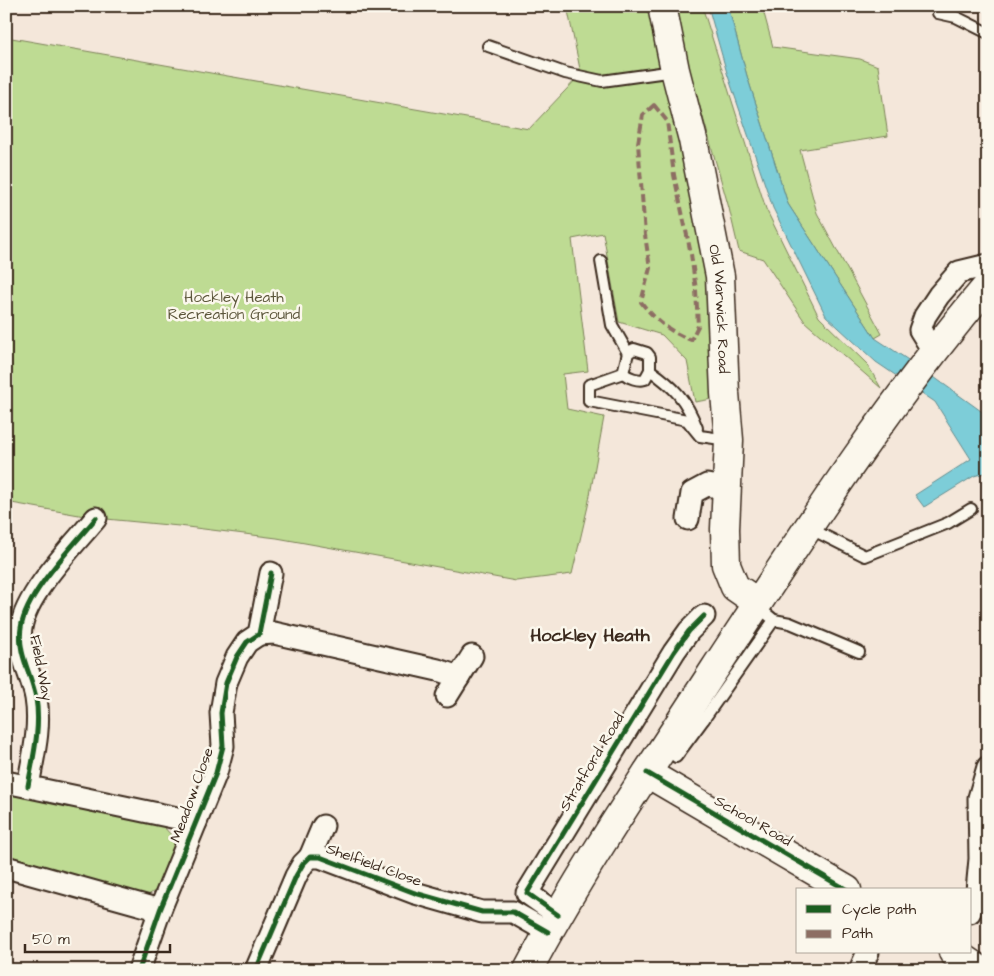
<svg xmlns="http://www.w3.org/2000/svg" width="994" height="976" font-family="'Architects Daughter',sans-serif">
<rect width="100%" height="100%" fill="#f4e7da"/>
<filter id="ink" filterUnits="userSpaceOnUse"><feTurbulence type="fractalNoise" baseFrequency=".02" numOctaves="2"/><feDisplacementMap in="SourceGraphic" scale="10" xChannelSelector="R" yChannelSelector="G"/><feConvolveMatrix kernelMatrix="1 2 1 2 8 2 1 2 1" color-interpolation-filters="sRGB"/></filter>
<g filter="url(#ink)">
<g fill="#bedb93" stroke="#7c8258">
<polygon points="567,6 656,6 701,223 718,398 695,402 687,361 662,335 619,322 603,233 572,239 588,371 563,374 567,409 604,417 588,506 572,574 516,581 277,538 179,526 96,518 6,502 6,37 529,129 581,74"/>
<polygon points="671,6 702,6 766,209 819,317 867,364 881,388 805,322 763,259 739,251 729,208"/>
<polygon points="728,6 762,6 773,47 860,59 878,66 888,136 800,150 817,213 882,334 875,338 788,204 747,76"/>
<polygon points="6,791 162,825 172,836 175,845 161,887 145,897 6,855"/>
</g>
<polygon fill="#7dcdd8" stroke="#638c8e" points="708,6 728,6 747,76 788,204 875,338 931,375 988,416 988,472 974,476 924,507 915,495 971,459 935,402 876,362 826,316 773,208 727,73"/>
<g fill="none" stroke-linecap="round" stroke-linejoin="round">
<defs>
<g id="lane">
<polyline points="938,13 956,17 988,33"/>
<polyline points="488,46 565,73 602,81 674,71"/>
<polyline points="601,261 612,325 628,353"/>
<path d="M 634,349 L 647,353 L 650,357 L 650,370 L 645,379 C 638,381 629,378 623,373 L 628,353 Z"/>
<path d="M 650,370 C 674,387 686,399 697,428"/>
<polyline points="623,373 589,385 589,401 687,420 700,436 728,440"/>
<polyline points="809,528 865,556 948,523 971,509"/>
<polyline points="774,620 790,623 859,652"/>
<polyline points="690,709 704,719 774,620 757,606"/>
<polyline points="676,757 704,719"/>
</g>
<g id="street">
<polyline points="933,351 920,330 925,316 939,295 959,272 988,265"/>
<polyline points="688,519 692,493 707,485 728,489"/>
<polyline points="259,634 274,633 438,670 459,677"/>
<polyline points="447,696 472,656"/>
<polyline points="6,782 196,822"/>
<path d="M 28,786 C 33,757 41,728 36,698 C 32,675 17,653 21,628 C 26,593 73,546 96,518"/>
<polyline points="310,857 323,826"/>
<polyline points="6,867 160,910"/>
<polyline points="970,912 977,891 980,859 979,798 988,767"/>
<polyline points="558,915 527,893 674,652 689,631 704,616"/>
<polyline points="139,970 160,910 216,773 223,746 221,713 226,683 237,657 247,642 259,634 271,573"/>
<polyline points="256,970 296,876 303,864 310,857 320,857 415,893 482,912 513,912 548,932"/>
<polyline points="860,970 868,952"/>
</g>
<g id="secondary">
<path id="s1" d="M 662,6 L 675,70 L 693,140 L 720,276 L 725,393 L 729,440 L 725,529 L 726,565 L 735,587 L 758,603"/>
<polyline points="647,773 847,890"/>
<polyline points="953,952 980,970"/>
</g>
<path id="primary" d="M 528,970 C 583,866 650,769 714,670 C 800,539 886,405 988,285"/>
</defs>
<use href="#lane" stroke="#3b2a1e" stroke-width="14"/>
<use href="#street" stroke="#3b2a1e" stroke-width="25"/>
<use href="#secondary" stroke="#3b2a1e" stroke-width="31"/>
<use href="#primary" stroke="#3b2a1e" stroke-width="31"/>
<use href="#lane" stroke="#fbf7ec" stroke-width="10"/>
<use href="#street" stroke="#fbf7ec" stroke-width="21"/>
<use href="#secondary" stroke="#fbf7ec" stroke-width="28"/>
<use href="#primary" stroke="#fbf7ec" stroke-width="28"/>
<path stroke="#8d6e63" stroke-width="4" stroke-dasharray="8 4" stroke-linecap="butt" d="M 654,105 L 667,121 L 674,175 L 691,254 L 696,290 L 698,326 L 691,340 C 670,332 655,320 641,302 L 650,268 L 645,235 L 638,143 L 643,115 Z"/>
<defs>
<g id="cycleway">
<polyline points="647,773 847,890"/>
<path d="M 28,786 C 33,757 41,728 36,698 C 32,675 17,653 21,628 C 26,593 73,546 96,518"/>
<polyline points="558,915 527,893 674,652 689,631 704,616"/>
<polyline points="139,970 160,910 216,773 223,746 221,713 226,683 237,657 247,642 259,634 271,573"/>
<polyline points="256,970 296,876 303,864 310,857 320,857 415,893 482,912 513,912 548,932"/>
</g>
</defs>
<use href="#cycleway" stroke="#fbf7ec" stroke-width="8"/>
<use href="#cycleway" stroke="#1b5e20" stroke-width="5"/>
</g>
</g>
<g text-anchor="middle" dominant-baseline="central" stroke-width="5" stroke-linejoin="round" paint-order="stroke">
<g font-size="15" fill="#5c563b" stroke="#fbf7ec">
<text x="234" y="297">Hockley Heath<tspan x="234" dy="17">Recreation Ground</tspan></text>
</g>
<g font-size="15" fill="#3b2a1e" stroke="#fbf7ec">
<text stroke="none"><textPath href="#s1" startOffset="309">Old Warwick Road</textPath></text>
<text transform="translate(41 668) rotate(79)">Field Way</text>
<text transform="translate(592 762) rotate(-59)">Stratford Road</text>
<text transform="translate(192 795) rotate(-70)">Meadow Close</text>
<text transform="translate(753 821) rotate(30)">School Road</text>
<text transform="translate(374 865) rotate(20)">Shelfield Close</text>
</g>
<g font-size="18" font-weight="bold" fill="#3b2a1e" stroke="#fbf7ec">
<text x="590" y="635">Hockley Heath</text>
</g>
</g>
<rect width="994" height="976" fill="none" stroke="#fbf7ec" stroke-width="25"/>
<rect x="12" y="12" width="969" height="951" fill="none" stroke="#3b2a1e" stroke-width="2" filter="url(#ink)"/>
<rect x="796" y="888" width="175" height="65" fill="#fbf7ec" stroke="#aea59a"/>
<rect x="806" y="905" width="25" height="8" fill="#1b5e20" stroke="#aea59a"/>
<text x="842" y="914" font-size="15" fill="#3b2a1e">Cycle path</text>
<rect x="806" y="930" width="25" height="8" fill="#8d6e63" stroke="#aea59a"/>
<text x="842" y="938" font-size="15" fill="#3b2a1e">Path</text>
<path d="M25 944v8h145v-8" fill="none" stroke="#3b2a1e" stroke-width="2.5"/>
<text x="32" y="944" font-size="15" fill="#3b2a1e" stroke="#fbf7ec" stroke-width="4" paint-order="stroke">50 m</text>
</svg>
